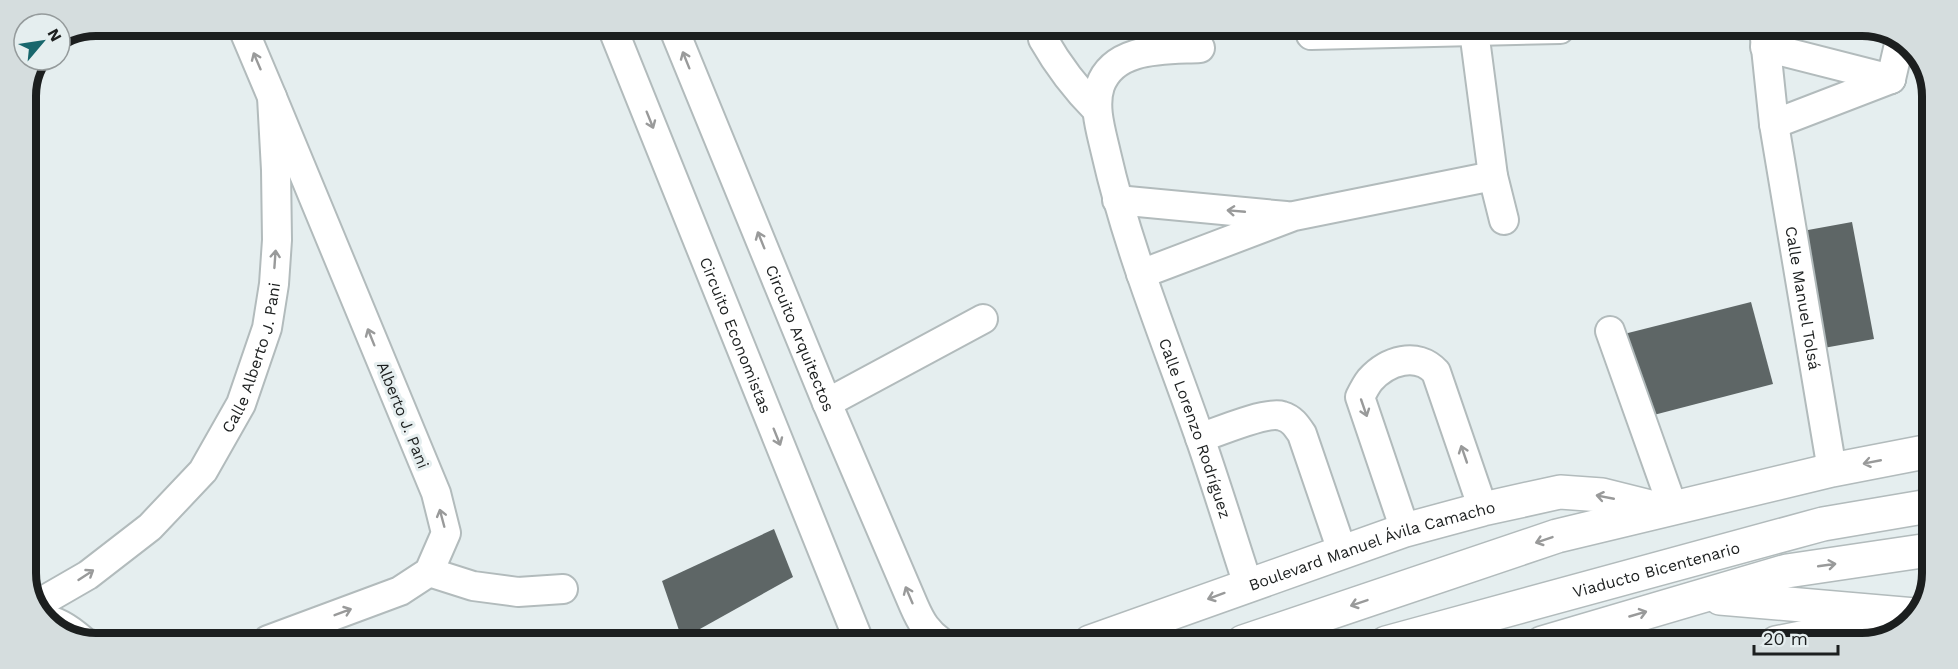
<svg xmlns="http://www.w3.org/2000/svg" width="1958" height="669" font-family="'Work Sans',sans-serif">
<rect width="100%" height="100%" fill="#e5eeef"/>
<g fill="#5e6666">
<polygon points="1852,222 1874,339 1818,349 1797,232"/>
<polygon points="1751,302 1773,384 1646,417 1624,334"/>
<polygon points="774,529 793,577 682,639 662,581"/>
</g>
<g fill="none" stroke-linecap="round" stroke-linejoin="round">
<defs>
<g id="minor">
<path id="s1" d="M 612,27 L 859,641"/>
<path id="s2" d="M 673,27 L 827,403 L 914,606 C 921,622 927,632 941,642"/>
<path id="s3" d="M 1764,29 L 1774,124 L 1832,470"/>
<polyline points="1474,31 1493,176 1504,220"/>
<polyline points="1311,35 1560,29"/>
<path d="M 1043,39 C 1059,67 1074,87 1097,110"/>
<polyline points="1765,47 1891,79"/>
<path id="s4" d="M 1200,48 C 1166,50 1114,46 1100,86 C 1093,107 1101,131 1106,153 C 1128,250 1167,343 1200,438 C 1217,487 1232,536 1248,585"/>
<polyline points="1891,79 1900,40"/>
<polyline points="1774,124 1891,79"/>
<polyline points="1117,200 1286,216"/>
<polyline points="1141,274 1294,216 1493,176"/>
<polyline points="1610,331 1673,508"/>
<polyline points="827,403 983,319"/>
<path d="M 1200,438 C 1217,432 1267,411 1282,416 C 1292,419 1296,425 1302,434 L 1342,551"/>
<path d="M 1405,530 L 1360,397 C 1363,391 1366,385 1370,380 C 1387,361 1417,351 1436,372 L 1483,509"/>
<polyline points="429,572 473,586 518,592 563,589"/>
<path id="s5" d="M 36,605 L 88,575 L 150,527 L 203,471 L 241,404 L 267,328 L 274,284 L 277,240 L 276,170 L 272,97 L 242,26"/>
<path d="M 44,619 C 58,621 72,631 82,640"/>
<polyline points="268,640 400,591 429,572 446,533 436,493 272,97"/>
</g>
<g id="major">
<path id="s6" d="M 1090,642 L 1405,530 L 1483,509 L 1560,492 L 1602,495 L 1662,510"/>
<polyline points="1776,643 1901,618"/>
</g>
<g id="highway">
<polyline points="1720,598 1915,615"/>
<polyline points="1243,642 1557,536 1832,470 1930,451"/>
<path id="s7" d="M 1386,643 L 1823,524 L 1929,506"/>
<polyline points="1542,643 1787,571 1929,550"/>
</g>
</defs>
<use href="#minor" stroke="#b2bbbc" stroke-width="32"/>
<use href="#major" stroke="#b2bbbc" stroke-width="36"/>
<use href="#highway" stroke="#b2bbbc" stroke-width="36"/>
<use href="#minor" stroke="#fff" stroke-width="28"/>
<use href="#major" stroke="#fff" stroke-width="33"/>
<use href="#highway" stroke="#fff" stroke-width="33"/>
</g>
<defs><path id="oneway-shaft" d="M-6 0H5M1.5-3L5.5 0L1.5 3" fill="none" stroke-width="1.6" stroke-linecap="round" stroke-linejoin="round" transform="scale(1.5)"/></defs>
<g stroke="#999a9a">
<use href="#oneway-shaft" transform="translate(686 60) rotate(-112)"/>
<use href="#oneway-shaft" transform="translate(257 61) rotate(-113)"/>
<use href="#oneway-shaft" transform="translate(650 120) rotate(68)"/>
<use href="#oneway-shaft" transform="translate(1236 211) rotate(-175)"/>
<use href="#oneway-shaft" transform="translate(761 240) rotate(-112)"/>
<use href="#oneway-shaft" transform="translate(275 259) rotate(-86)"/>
<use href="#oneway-shaft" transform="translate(371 337) rotate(-112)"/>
<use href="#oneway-shaft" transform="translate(1364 408) rotate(71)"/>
<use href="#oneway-shaft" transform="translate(777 437) rotate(68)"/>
<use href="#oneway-shaft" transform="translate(1464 454) rotate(-109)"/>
<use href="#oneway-shaft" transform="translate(1872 462) rotate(169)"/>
<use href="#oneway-shaft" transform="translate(1605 497) rotate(-169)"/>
<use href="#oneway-shaft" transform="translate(442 518) rotate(-105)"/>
<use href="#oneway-shaft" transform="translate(1544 540) rotate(161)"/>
<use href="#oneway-shaft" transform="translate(1827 565) rotate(-8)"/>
<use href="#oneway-shaft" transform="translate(86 575) rotate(-33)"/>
<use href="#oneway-shaft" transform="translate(909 595) rotate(-113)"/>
<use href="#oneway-shaft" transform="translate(1216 596) rotate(160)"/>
<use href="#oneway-shaft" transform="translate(1359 603) rotate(161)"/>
<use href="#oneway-shaft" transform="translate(343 612) rotate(-21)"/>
<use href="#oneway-shaft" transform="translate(1638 614) rotate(-16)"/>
</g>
<g text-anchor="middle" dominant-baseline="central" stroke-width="6" stroke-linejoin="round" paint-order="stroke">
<g font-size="16" fill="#1c1f1f" stroke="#e5eeef">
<text stroke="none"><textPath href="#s3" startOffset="272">Calle Manuel Tolsá</textPath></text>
<text stroke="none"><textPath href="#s1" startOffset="332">Circuito Economistas</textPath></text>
<text stroke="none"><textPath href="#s2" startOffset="336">Circuito Arquitectos</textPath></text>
<text stroke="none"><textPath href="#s5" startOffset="340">Calle Alberto J. Pani</textPath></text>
<text transform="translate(403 415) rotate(68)">Alberto J. Pani</text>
<text stroke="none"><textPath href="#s4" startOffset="472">Calle Lorenzo Rodríguez</textPath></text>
<text stroke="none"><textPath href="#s6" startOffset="298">Boulevard Manuel Ávila Camacho</textPath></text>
<text stroke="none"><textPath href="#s7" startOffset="280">Viaducto Bicentenario</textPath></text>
</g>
</g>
<path d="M0 0H1958V669H0ZM96 36H1862A60 60 0 0 1 1922 96V573A60 60 0 0 1 1862 633H96A60 60 0 0 1 36 573V96A60 60 0 0 1 96 36Z" fill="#d5ddde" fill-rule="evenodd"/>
<path fill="none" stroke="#1c1f1f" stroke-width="8" d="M96 36H1862A60 60 0 0 1 1922 96V573A60 60 0 0 1 1862 633H96A60 60 0 0 1 36 573V96A60 60 0 0 1 96 36Z"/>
<g transform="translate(42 42) rotate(61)"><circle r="28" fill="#e5eeef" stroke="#959b9c" stroke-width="1.5"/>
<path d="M0-4.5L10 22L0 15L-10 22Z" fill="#18666c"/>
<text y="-9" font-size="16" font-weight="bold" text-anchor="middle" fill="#1c1f1f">N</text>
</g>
<path d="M1754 645v9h84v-9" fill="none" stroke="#1c1f1f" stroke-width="3"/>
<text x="1763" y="645" font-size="18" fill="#1c1f1f" stroke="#e5eeef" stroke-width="4.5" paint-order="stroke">20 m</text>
</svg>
